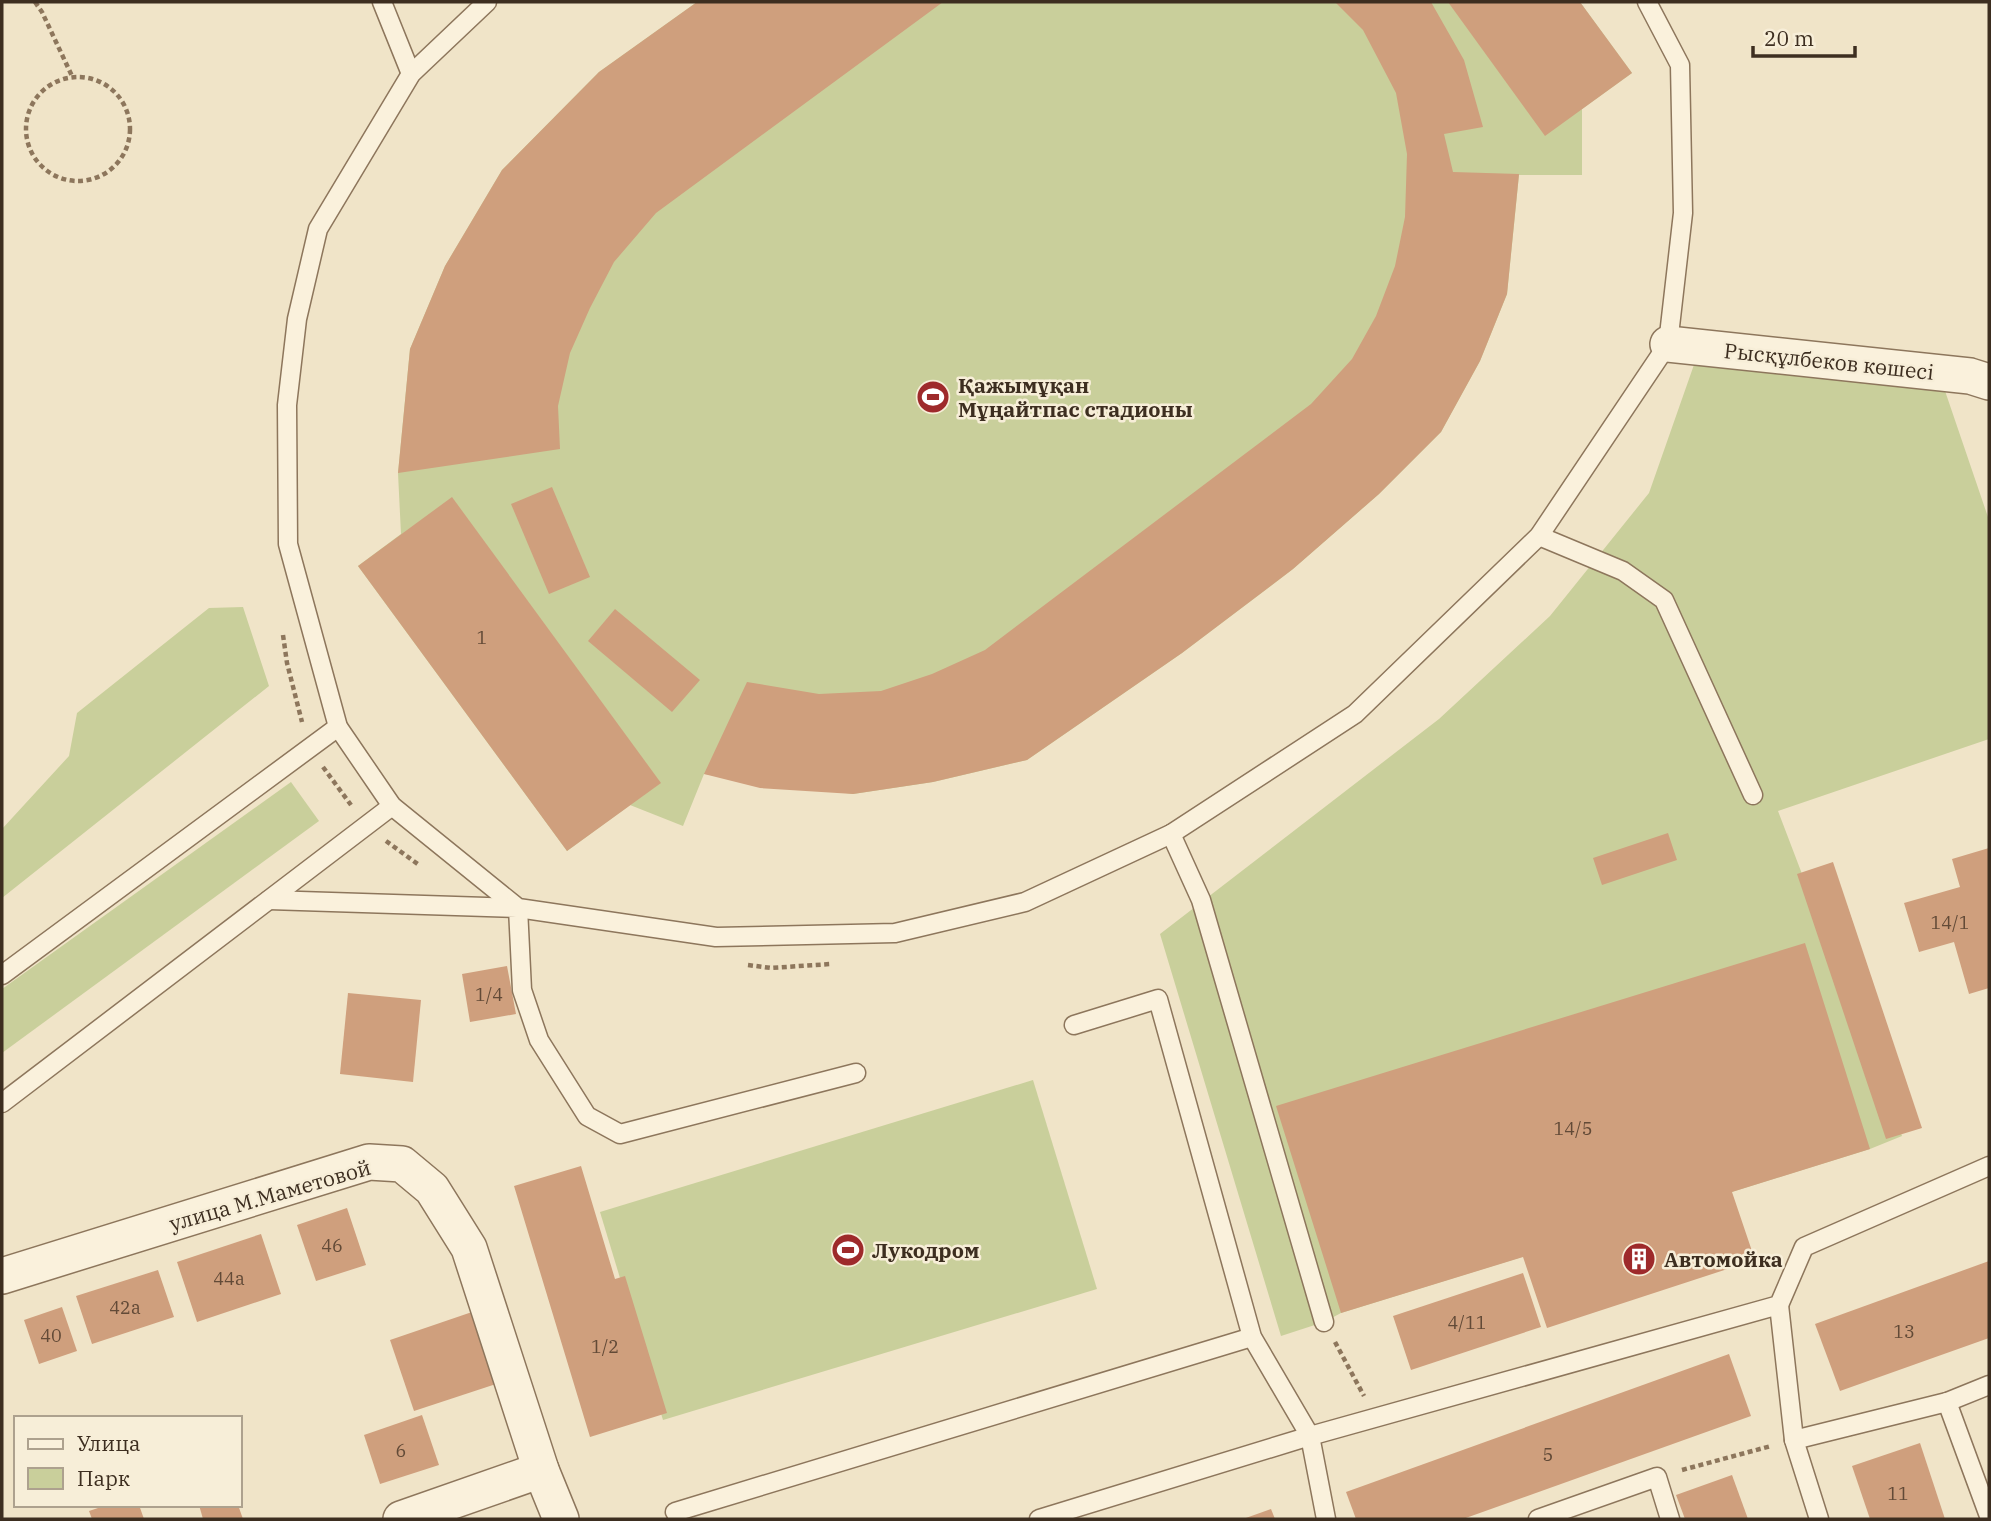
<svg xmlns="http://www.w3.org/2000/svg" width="1991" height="1521" font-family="'IBM Plex Serif',serif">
<rect width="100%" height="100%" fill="#f0e4c8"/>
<g fill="#c9cf9b">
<polygon points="697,2 1580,2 1632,73 1582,109 1582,175 1519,175 1507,294 1480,361 1441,432 1379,494 1293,569 1182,653 1027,760 933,782 853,794 704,774 683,826 630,805 567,851 358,566 401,534 398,473 410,349 445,266 502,170 599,72"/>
<polygon points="1696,359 1943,385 1989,520 1989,739 1778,811 1902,1136 1870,1149 1341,1313 1324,1322 1281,1336 1160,934 1439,719 1550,616 1649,493"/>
<polygon points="243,607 269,686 2,898 2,829 69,756 77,713 209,608"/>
<polygon points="291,782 319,821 2,1053 2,989"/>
<polygon points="1033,1080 1097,1289 663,1420 600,1212"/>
</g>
<g fill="#cf9f7d">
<polygon points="697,2 943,2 656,213 614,262 590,308 570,353 558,406 560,449 398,473 410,349 445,266 502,170 599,72"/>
<polygon points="1335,2 1431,2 1464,60 1483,127 1444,134 1453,172 1519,174 1507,294 1480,361 1441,432 1379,494 1293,569 1182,653 1027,760 933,782 853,794 760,788 704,774 747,682 819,694 881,691 932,674 985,650 1311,404 1352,359 1376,316 1395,266 1405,217 1407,154 1396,93 1363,30"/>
<polygon points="1448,2 1580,2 1632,73 1545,136"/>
<polygon points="552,487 590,577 549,594 511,504"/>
<polygon points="452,497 661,783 567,851 358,566"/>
<polygon points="615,609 700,680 672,712 588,641"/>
<polygon points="1668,833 1677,860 1602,885 1593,858"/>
<polygon points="1989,848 1989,988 1969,994 1954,942 1919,952 1904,903 1960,887 1952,859"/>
<polygon points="1833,862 1922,1128 1886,1139 1797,874"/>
<polygon points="1805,943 1870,1149 1732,1192 1755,1260 1547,1328 1523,1257 1341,1313 1276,1106"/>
<polygon points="507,966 516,1014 470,1022 462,974"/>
<polygon points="348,993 421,1000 413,1082 340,1074"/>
<polygon points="581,1166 615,1279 625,1276 667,1413 590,1437 514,1186"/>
<polygon points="347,1208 366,1265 316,1281 297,1225"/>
<polygon points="261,1234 281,1294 197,1322 177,1262"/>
<polygon points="1989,1261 1989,1338 1840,1391 1815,1324"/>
<polygon points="158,1270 174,1317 92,1344 76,1296"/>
<polygon points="1523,1273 1541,1327 1411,1370 1393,1316"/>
<polygon points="62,1307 77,1351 39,1364 24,1320"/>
<polygon points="472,1312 496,1384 414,1411 390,1340"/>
<polygon points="1729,1354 1751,1416 1463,1519 1356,1519 1346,1492"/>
<polygon points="422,1415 439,1465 380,1484 364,1435"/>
<polygon points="1920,1443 1945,1519 1870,1519 1852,1466"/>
<polygon points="1732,1475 1748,1519 1685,1519 1676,1495"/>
<polygon points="107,1505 139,1505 144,1519 92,1519 89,1511"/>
<polygon points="199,1505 238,1505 243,1519 203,1519"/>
<polygon points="1271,1509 1275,1519 1243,1519"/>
</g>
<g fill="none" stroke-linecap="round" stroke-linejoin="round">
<defs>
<g id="lane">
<polyline points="382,2 411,74"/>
<polyline points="487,2 411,74 318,229 297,319 287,405 288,544 338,727 392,806 518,908 716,937 895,933 1025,902 1171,834 1355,714 1539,536 1668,344 1683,213 1680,65 1647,2"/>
<polyline points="1539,536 1623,571 1664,600 1753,795"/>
<polyline points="1171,834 1201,900 1324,1322"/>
<polyline points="269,900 518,908 522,990 539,1040 587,1116 620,1134 856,1073"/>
<polyline points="2,975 338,727"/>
<polyline points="1074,1025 1158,999 1252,1337 1310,1436 1326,1519"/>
<polyline points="2,1103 392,806"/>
<polyline points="1779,1305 1794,1440 1819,1519"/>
<polyline points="1947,1402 1989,1516"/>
<polyline points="1794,1440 1947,1402 1989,1385"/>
<polyline points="675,1512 1252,1337"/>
<polyline points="1039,1519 1310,1436 1779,1305 1804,1247 1989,1166"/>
<polyline points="1538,1519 1657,1477 1670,1519"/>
</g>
<g id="street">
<polyline points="1668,344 1970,376 1989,382"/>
<polyline points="2,1276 369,1162 402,1164 432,1189 469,1248 541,1470 561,1519"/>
<polyline points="401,1519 541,1470"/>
</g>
</defs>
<use href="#lane" stroke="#8d765c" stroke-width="21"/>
<use href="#street" stroke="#8d765c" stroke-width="38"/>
<g stroke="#8d765c" stroke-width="4.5" stroke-dasharray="5 3.5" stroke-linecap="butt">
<polyline points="35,2 42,12 72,76"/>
<circle cx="78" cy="129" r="52"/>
<polyline points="283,635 287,663 302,722"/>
<polyline points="323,767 351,805"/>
<polyline points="386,841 419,865"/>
<polyline points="748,965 771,968 830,964"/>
<polyline points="1335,1342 1364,1396"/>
<polyline points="1682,1470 1771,1446"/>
</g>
<use href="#lane" stroke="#faf1dc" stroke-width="18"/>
<use href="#street" stroke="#faf1dc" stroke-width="35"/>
</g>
<defs>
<symbol id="stadium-disc" viewBox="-11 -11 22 22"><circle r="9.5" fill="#9e2a2b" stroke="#f7eed8"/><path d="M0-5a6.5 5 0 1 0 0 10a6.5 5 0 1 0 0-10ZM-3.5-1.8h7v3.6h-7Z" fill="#fff"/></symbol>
<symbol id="building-disc" viewBox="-11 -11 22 22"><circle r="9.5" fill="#9e2a2b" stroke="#f7eed8"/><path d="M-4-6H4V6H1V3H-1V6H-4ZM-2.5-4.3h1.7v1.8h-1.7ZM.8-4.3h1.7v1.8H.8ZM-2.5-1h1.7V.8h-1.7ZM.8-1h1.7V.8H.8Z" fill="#fff"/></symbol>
</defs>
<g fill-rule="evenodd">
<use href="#stadium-disc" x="914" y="378" width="38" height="38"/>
<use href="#stadium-disc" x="829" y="1231" width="38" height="38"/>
<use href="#building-disc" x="1620" y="1240" width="38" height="38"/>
</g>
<g text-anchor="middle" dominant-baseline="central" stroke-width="5" stroke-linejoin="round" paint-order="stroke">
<g font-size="18" fill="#624a37">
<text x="482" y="637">1</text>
<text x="1950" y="922">14/1</text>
<text x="489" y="994">1/4</text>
<text x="1573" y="1128">14/5</text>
<text x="332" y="1245">46</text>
<text x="229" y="1278">44а</text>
<text x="125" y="1307">42а</text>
<text x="1467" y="1322">4/11</text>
<text x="1904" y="1331">13</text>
<text x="51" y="1335">40</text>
<text x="605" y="1346">1/2</text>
<text x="401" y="1450">6</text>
<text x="1548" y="1454">5</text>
<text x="1898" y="1493">11</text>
</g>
<g font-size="21" fill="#3d2e20" stroke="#f7eed8">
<text transform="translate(1829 361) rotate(6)">Рысқұлбеков көшесі</text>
<text transform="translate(270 1195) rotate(-16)">улица М.Маметовой</text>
</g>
<g font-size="21" font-weight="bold" fill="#3d2e20" stroke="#f7eed8" text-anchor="start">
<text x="958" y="385">Қажымұқан<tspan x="958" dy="24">Мұңайтпас стадионы</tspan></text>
<text x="872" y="1250">Лукодром</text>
<text x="1664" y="1259">Автомойка</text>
</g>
</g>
<rect width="1991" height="1521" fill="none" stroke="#3d2e20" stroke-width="7"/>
<rect x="14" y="1416" width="228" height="91" fill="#f7eed8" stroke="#ada18e" stroke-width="2"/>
<rect x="28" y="1439" width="35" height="10" fill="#faf1dc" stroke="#ada18e" stroke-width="2"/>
<text x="77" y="1451" font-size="21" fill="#3d2e20">Улица</text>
<rect x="28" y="1468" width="35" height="21" fill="#c9cf9b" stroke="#ada18e" stroke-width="2"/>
<text x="77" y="1486" font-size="21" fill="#3d2e20">Парк</text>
<path d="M1753 46v10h102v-10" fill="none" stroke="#3d2e20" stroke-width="3.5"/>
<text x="1764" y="46" font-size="21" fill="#3d2e20" stroke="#f7eed8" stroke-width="5" paint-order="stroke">20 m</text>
</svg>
